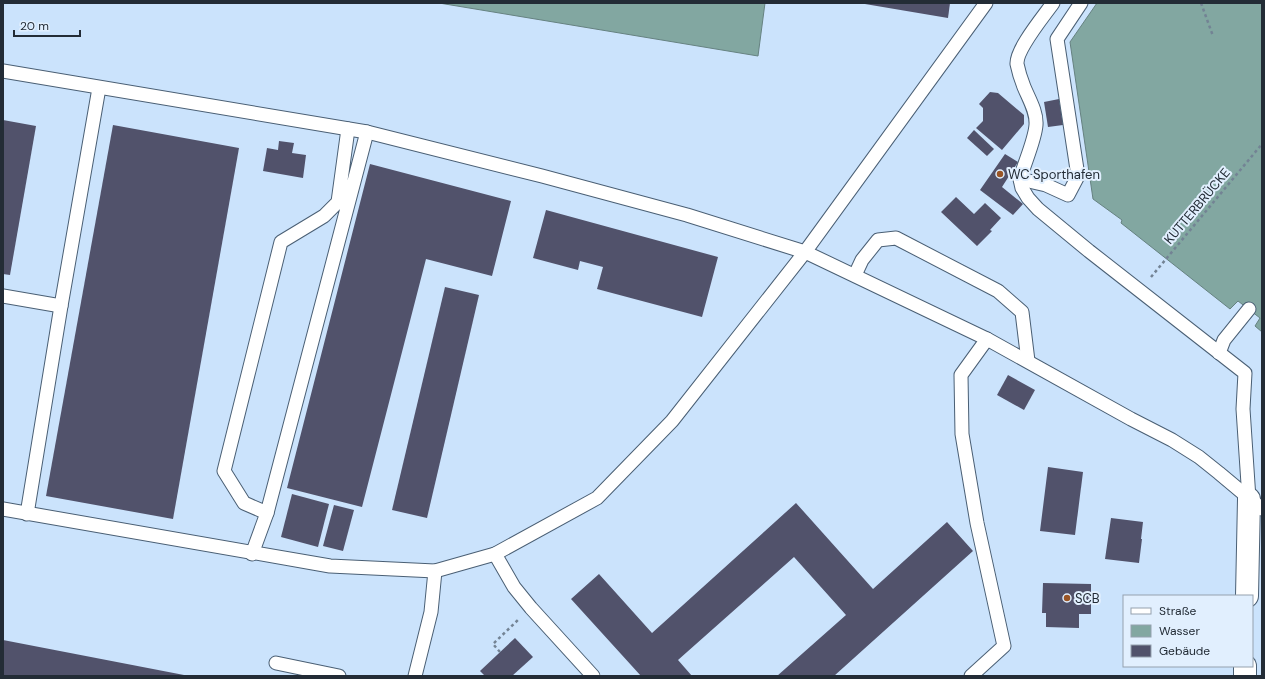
<svg xmlns="http://www.w3.org/2000/svg" width="1265" height="679" font-family="'DM Sans',sans-serif">
<rect width="100%" height="100%" fill="#cbe3fc"/>
<g fill="#82a7a1" stroke="#668281">
<polygon points="439,3 765,3 758,56"/>
<polygon points="1097,3 1262,3 1262,332 1255,326 1260,318 1238,301 1230,309 1121,223 1122,220 1093,199 1070,42"/>
</g>
<g fill="#51526b">
<polygon points="859,3 950,3 948,18"/>
<polygon points="990,92 998,93 1024,115 1024,124 1002,150 976,128 983,121 983,108 979,104"/>
<polygon points="1059,99 1063,125 1048,127 1044,102"/>
<polygon points="3,120 36,126 10,275 3,274"/>
<polygon points="113,125 239,148 173,519 46,496"/>
<polygon points="974,130 994,149 987,156 967,138"/>
<polygon points="279,141 294,143 292,153 306,155 303,178 263,171 267,148 278,150"/>
<polygon points="1005,154 1018,162 1002,187 1023,204 1013,215 980,190"/>
<polygon points="370,164 511,201 492,276 426,259 362,507 287,488"/>
<polygon points="956,197 974,214 985,203 1001,218 990,230 992,231 977,246 941,212"/>
<polygon points="546,210 718,257 702,317 597,289 603,267 580,261 578,270 533,258"/>
<polygon points="445,287 479,295 427,518 392,510"/>
<polygon points="1008,375 1035,390 1024,410 997,395"/>
<polygon points="1048,467 1083,472 1075,535 1040,531"/>
<polygon points="292,494 329,504 318,547 281,537"/>
<polygon points="796,503 873,589 947,522 973,551 834,676 777,676 846,615 794,557 678,660 692,676 641,676 571,599 599,574 652,633"/>
<polygon points="334,505 354,510 343,551 323,546"/>
<polygon points="1111,518 1143,522 1141,539 1142,539 1139,563 1105,559"/>
<polygon points="1043,583 1091,584 1091,614 1079,614 1079,628 1046,627 1046,613 1042,613"/>
<polygon points="515,638 533,657 512,676 485,676 480,671"/>
<polygon points="3,640 184,675 184,676 3,676"/>
</g>
<g fill="none" stroke-linecap="round" stroke-linejoin="round">
<defs>
<g id="lane">
<path d="M 1053,3 C 1044,16 1016,49 1017,64 C 1018,69 1022,82 1024,87 C 1029,99 1037,112 1036,125 C 1035,140 1024,164 1020,179 L 1022,188 L 1028,198 L 1038,209 L 1089,251 L 1245,373 L 1243,409 L 1249,499"/>
<polyline points="3,71 367,132 542,176 687,215 805,252 987,339 1131,419 1172,440 1199,457 1219,473 1262,509"/>
<polyline points="348,129 338,202 324,216 281,242 224,471 244,503 267,513 367,132"/>
<polyline points="1020,179 1046,185 1068,195 1078,176 1057,39 1081,3"/>
<polyline points="855,275 862,260 878,240 896,238 998,291 1022,312 1028,361"/>
<polyline points="3,296 61,306"/>
<polyline points="1219,353 1224,340 1249,309"/>
<polyline points="3,509 330,566 435,571 495,554 597,498 672,421 805,252 986,3"/>
<polyline points="27,514 61,306 99,88"/>
<polyline points="252,554 267,513"/>
<polyline points="495,554 514,587 531,608 593,676"/>
<polyline points="276,663 339,676"/>
<polyline points="415,676 431,612 435,571"/>
<polyline points="971,676 1004,646 977,523 962,434 961,375 987,339"/>
</g>
<g id="street">
<polyline points="1247,596 1249,499"/>
<polyline points="1245,676 1245,666"/>
</g>
</defs>
<use href="#lane" stroke="#4a5f74" stroke-width="15"/>
<use href="#street" stroke="#4a5f74" stroke-width="24"/>
<g stroke="#738394" stroke-width="2.5" stroke-dasharray="3 3" stroke-linecap="butt">
<polyline points="1201,3 1213,36"/>
<polyline points="1151,277 1262,144"/>
<polyline points="500,652 493,644 519,619"/>
</g>
<use href="#lane" stroke="#fff" stroke-width="13"/>
<use href="#street" stroke="#fff" stroke-width="22"/>
</g>
<g fill="#995526" stroke="#e1effe" stroke-width="1.5">
<circle cx="1000" cy="174" r="4"/>
<circle cx="1067" cy="598" r="4"/>
</g>
<g text-anchor="middle" dominant-baseline="central" stroke-width="4" stroke-linejoin="round" paint-order="stroke">
<g font-size="13" fill="#232c36" stroke="#e1effe" text-anchor="start">
<text x="1008" y="174">WC Sporthafen</text>
<text x="1075" y="598">SCB</text>
</g>
<g font-size="13" fill="#232c36" stroke="#e1effe">
<text transform="translate(1197 206) rotate(-50)">KUTTERBRÜCKE</text>
</g>
</g>
<rect width="1265" height="679" fill="none" stroke="#232c36" stroke-width="8"/>
<rect x="1123" y="595" width="130" height="72" fill="#e1effe" stroke="#95a1ae"/>
<rect x="1131" y="608" width="20" height="6" fill="#ffffff" stroke="#95a1ae"/>
<text x="1159" y="615" font-size="12" fill="#232c36">Straße</text>
<rect x="1131" y="625" width="20" height="12" fill="#82a7a1" stroke="#95a1ae"/>
<text x="1159" y="635" font-size="12" fill="#232c36">Wasser</text>
<rect x="1131" y="645" width="20" height="12" fill="#51526b" stroke="#95a1ae"/>
<text x="1159" y="655" font-size="12" fill="#232c36">Gebäude</text>
<path d="M14 30v6h66v-6" fill="none" stroke="#232c36" stroke-width="2"/>
<text x="20" y="30" font-size="12" fill="#232c36" stroke="#e1effe" stroke-width="3" paint-order="stroke">20 m</text>
</svg>
